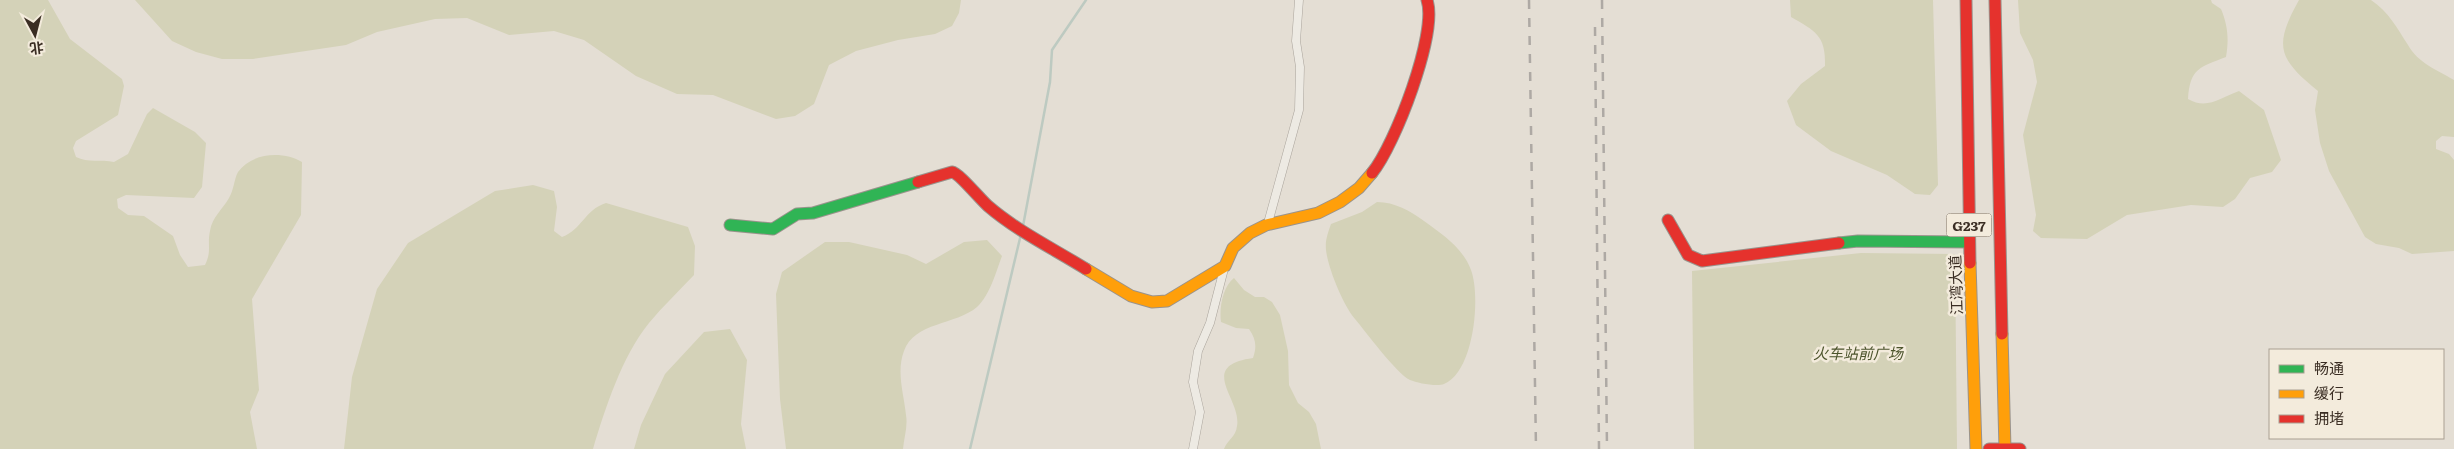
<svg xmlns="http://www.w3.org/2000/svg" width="2454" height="449" font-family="Literata,'Noto Sans SC',serif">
<rect width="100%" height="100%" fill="#e4ded4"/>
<g fill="#d4d2b8">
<path d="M 0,0 L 48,0 L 70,39 L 122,79 L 124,86 L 118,115 L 76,141 L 73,148 L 76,157 C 88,163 101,159 114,162 L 128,154 L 147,114 L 153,108 L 195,132 L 206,143 L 202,187 L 194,198 L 126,195 L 117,199 L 118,208 L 128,215 L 144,216 L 173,236 L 180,255 L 188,267 L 205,265 C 212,251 207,245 210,231 C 212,217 223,209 229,198 C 234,190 234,179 238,172 C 252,152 284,151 302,162 L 301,215 L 252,299 L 259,390 L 250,412 L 257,449 L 0,449 Z"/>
<polygon points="135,0 961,0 959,13 952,26 935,34 898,40 856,51 829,65 814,104 795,116 776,119 713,95 677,94 636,76 584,40 554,31 509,35 467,18 435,19 377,32 346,45 253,59 222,59 196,52 172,41"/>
<path d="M 1790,0 L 1933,0 L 1938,185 L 1930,195 L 1915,194 L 1887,175 L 1831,151 L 1796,125 L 1787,101 L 1801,84 L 1825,66 C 1826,35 1815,31 1791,17 Z"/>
<path d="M 2018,0 L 2211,0 L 2212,3 L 2221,9 C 2228,26 2229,39 2226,57 C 2200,67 2190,68 2188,99 C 2207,110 2220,98 2239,91 L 2264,110 L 2281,160 L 2272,172 L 2250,178 L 2235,199 L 2223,207 L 2191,205 L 2127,215 L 2087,239 L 2041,238 L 2033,231 L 2036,215 L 2023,135 L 2037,82 L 2033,60 L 2020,33 Z"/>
<path d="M 2299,0 L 2371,0 C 2389,12 2397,28 2408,45 C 2418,63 2437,70 2454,80 L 2454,137 L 2442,136 L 2436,141 L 2436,149 L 2449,154 L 2454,160 L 2454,251 L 2412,254 L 2399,248 L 2376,244 L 2365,237 L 2329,171 L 2320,143 L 2315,110 L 2318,91 C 2277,58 2274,45 2299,0 Z"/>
<path d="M 533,185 L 554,191 L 557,207 L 554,231 L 562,237 C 583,229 584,210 606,203 L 688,227 L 695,246 L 694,275 C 679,291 663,306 649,323 C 622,356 605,409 593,449 L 344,449 L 352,377 L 377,289 L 408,243 L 495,191 Z"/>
<path d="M 1377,202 C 1395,202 1410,211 1424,221 C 1442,234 1463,248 1471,270 C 1481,297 1474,372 1444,384 C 1437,387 1417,383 1410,380 C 1397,374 1366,332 1355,319 C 1343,305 1328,268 1326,250 C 1325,240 1328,233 1331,224 L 1362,212 Z"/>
<path d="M 987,240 L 1002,256 C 996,272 990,295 977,307 C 956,325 914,322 904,351 C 896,372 904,394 906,415 C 908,426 904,438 903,449 L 786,449 L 780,399 L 776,294 L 782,272 L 825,242 L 849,242 L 907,255 L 926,264 L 964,242 Z"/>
<polygon points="1861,253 1955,254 1957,449 1694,449 1692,271"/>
<path d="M 1234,278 L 1244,290 L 1255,297 L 1264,297 L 1272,302 L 1280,315 L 1288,351 L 1289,385 L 1298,403 L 1309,412 L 1316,424 L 1321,449 L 1224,449 C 1227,440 1236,437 1237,426 C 1242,399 1196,366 1253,358 C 1257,347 1256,339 1249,329 L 1236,328 L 1221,322 C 1219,308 1223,286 1234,278 Z"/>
<polygon points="730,329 747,360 741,424 746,449 634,449 641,425 665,374 704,332"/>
</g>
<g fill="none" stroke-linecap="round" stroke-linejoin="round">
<g stroke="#bdcac1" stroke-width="2.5">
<polyline points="1023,226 1050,82 1052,50 1086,0"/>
<polyline points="970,449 1021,234"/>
</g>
<defs>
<g id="street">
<polyline points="1268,223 1299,110 1300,67 1296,41 1299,0"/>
<polyline points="1193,449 1200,412 1193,382 1198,351 1210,323 1225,265"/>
</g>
<g id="fast">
<polyline points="730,225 773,229 797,214 813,213 918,182"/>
<polyline points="1839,243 1858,241 1969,242"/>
</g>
<g id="slow">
<polyline points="1970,263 1976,449"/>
<polyline points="1086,269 1131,296 1152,302 1167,301 1225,266 1233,248 1250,233 1266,225 1318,213 1340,202 1359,188 1372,173"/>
<polyline points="2002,334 2005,449"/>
</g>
<g id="jam">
<polyline points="1966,0 1970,263"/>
<polyline points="1995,0 2002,334"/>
<path d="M 1372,173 C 1395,145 1438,33 1427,0"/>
<path d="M 918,182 L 952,172 C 959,173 980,199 988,206 C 1017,231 1054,249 1086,269"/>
<polyline points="1668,220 1688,255 1702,261 1839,243"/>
<polyline points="1989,449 2020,449"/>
</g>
</defs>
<use href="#street" stroke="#aaa49c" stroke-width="9"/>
<use href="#fast" stroke="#9a938c" stroke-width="13"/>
<use href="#slow" stroke="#9a938c" stroke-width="13"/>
<use href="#jam" stroke="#9a938c" stroke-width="13"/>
<use href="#street" stroke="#edeae3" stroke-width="8"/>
<use href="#fast" stroke="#30b455" stroke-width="11"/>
<use href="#slow" stroke="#ff9f0a" stroke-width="11"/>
<use href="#jam" stroke="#e5322d" stroke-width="11"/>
<g stroke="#aea9a4" stroke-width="2.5" stroke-dasharray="9 9" stroke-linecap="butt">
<polyline points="1529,0 1536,449"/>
<polyline points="1602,0 1607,449"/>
<polyline points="1595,27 1599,449"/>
</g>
</g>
<g text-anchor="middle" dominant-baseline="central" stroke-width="5" stroke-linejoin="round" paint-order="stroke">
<rect fill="#f3ebdc" stroke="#72665a" stroke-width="1" x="1946.5" y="213.5" width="45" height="23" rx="4"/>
<g font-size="14" font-weight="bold" fill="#3a2d23">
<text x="1969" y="225">G237</text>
</g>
<g font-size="15" fill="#3a2d23" stroke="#f3ebdc">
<text transform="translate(1955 285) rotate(-92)">江湾大道</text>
</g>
<g font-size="15" font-style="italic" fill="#4c542c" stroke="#f3ebdc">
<text x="1858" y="352">火车站前广场</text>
</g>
</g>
<rect x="2269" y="349" width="175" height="90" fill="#f3ebdc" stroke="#a99f92"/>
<rect x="2279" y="365" width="25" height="8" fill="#30b455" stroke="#a99f92"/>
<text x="2314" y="374" font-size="15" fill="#3a2d23">畅通</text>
<rect x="2279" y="390" width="25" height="8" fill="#ff9f0a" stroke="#a99f92"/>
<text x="2314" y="399" font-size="15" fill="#3a2d23">缓行</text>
<rect x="2279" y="415" width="25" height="8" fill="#e5322d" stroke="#a99f92"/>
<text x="2314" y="424" font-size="15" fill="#3a2d23">拥堵</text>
<g transform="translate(35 35) rotate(173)" stroke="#f3ebdc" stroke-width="4" paint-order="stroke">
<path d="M0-4L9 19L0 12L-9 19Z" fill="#3a2d23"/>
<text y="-8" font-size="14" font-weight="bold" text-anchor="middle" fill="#3a2d23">北</text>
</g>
</svg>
